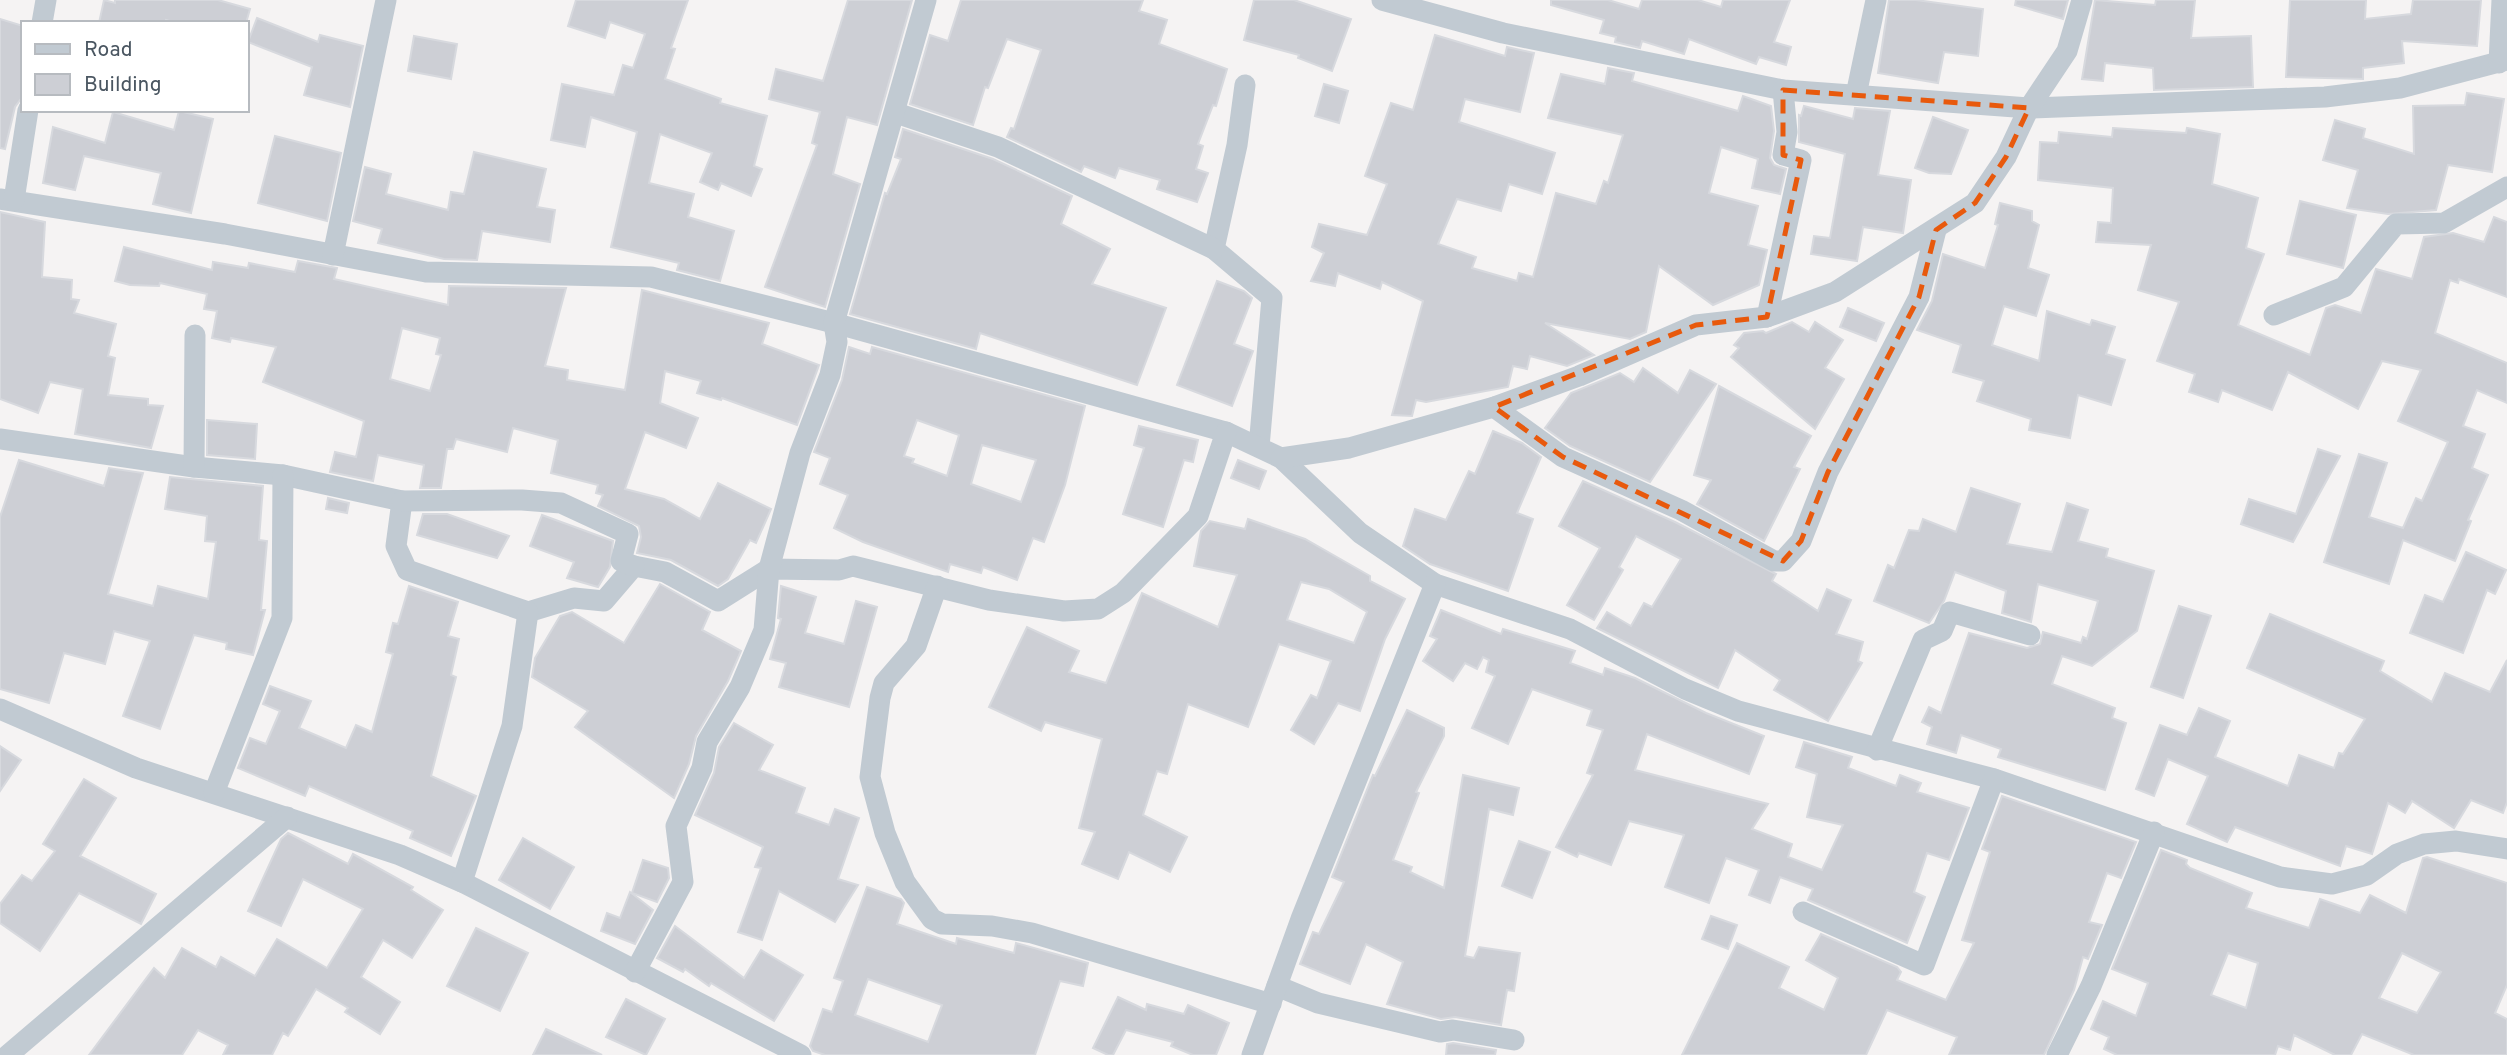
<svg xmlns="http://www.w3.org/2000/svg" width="2507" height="1055" font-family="Overpass,sans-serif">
<rect width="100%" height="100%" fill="#f5f3f3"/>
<g fill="#cdcfd5" stroke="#d7d9de" stroke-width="2" fill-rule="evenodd">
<polygon points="104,0 115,3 115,0 218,0 250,9 246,23 177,23 166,20 165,23 99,23"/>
<polygon points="576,0 688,0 671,48 675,49 665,79 721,99 720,103 767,116 754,166 762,169 751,196 721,183 718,190 700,182 712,153 660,134 649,183 694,194 688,217 734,231 720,281 677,270 679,263 611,247 637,132 591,117 585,147 551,140 562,84 614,95 623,65 633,68 645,34 610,22 605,38 568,26"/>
<polygon points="848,0 912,0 877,125 847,117 833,174 860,184 825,307 765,287 817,145 812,143 820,112 769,99 776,69 823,81"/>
<polygon points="961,0 1143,0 1139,11 1167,20 1159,44 1227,69 1216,106 1213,105 1198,144 1203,146 1196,169 1208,173 1197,202 1157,189 1160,180 1119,168 1115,178 1084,166 1081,172 1007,137 1011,128 1014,129 1041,50 1007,39 988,88 985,87 973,125 910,104 930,35 948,41"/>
<polygon points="1254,0 1294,0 1351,19 1332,71 1298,58 1299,55 1244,40"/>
<polygon points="1551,0 1608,0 1639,9 1642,0 1698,0 1721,7 1723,0 1790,0 1774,42 1791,47 1786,65 1759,57 1756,64 1689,39 1684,54 1642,41 1640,48 1615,42 1616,37 1600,33 1604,20 1551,5"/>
<polygon points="1889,0 1916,0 1983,9 1978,56 1944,52 1938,83 1878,73"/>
<polygon points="2016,0 2068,0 2063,19 2015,5"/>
<polygon points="2095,0 2155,5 2156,0 2195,0 2191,38 2251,36 2253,87 2154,90 2153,68 2105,63 2103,81 2082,79"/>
<polygon points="2290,0 2366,0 2365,19 2411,14 2413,0 2481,0 2477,46 2402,41 2404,63 2363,68 2363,79 2286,77"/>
<polygon points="257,18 318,42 320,35 363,46 350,107 304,95 312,67 248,42"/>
<polygon points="0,19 23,26 23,96 15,107 5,149 0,148"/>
<polygon points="1435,35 1505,56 1507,47 1534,53 1520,112 1465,99 1459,122 1555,153 1542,194 1509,184 1501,211 1457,199 1438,244 1476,257 1472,268 1517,281 1519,273 1533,277 1556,193 1596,204 1604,181 1608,183 1623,135 1548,118 1561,74 1605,84 1608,68 1634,73 1632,81 1738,111 1743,96 1771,106 1774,131 1770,158 1774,165 1786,169 1780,194 1752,188 1758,159 1721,147 1709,193 1758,206 1748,245 1767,250 1759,285 1713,305 1659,266 1646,332 1630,339 1545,323 1594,355 1567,366 1530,356 1527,369 1513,366 1508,387 1426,402 1416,400 1412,416 1392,415 1423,301 1382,282 1380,289 1338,273 1335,286 1311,281 1324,253 1312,247 1319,224 1367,235 1387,184 1365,176 1391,103 1413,110"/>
<polygon points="414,36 457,44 451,79 408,71"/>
<polygon points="1324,84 1348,91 1339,123 1315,116"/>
<polygon points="2467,93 2504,99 2492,172 2448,165 2436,210 2388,214 2347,208 2358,170 2323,160 2335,120 2365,129 2363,138 2414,154 2413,106 2465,105"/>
<polygon points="1804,106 1853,119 1855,108 1890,111 1878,175 1911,180 1903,233 1863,227 1857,261 1811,254 1814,236 1830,238 1845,154 1799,142 1799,115 1801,116"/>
<polygon points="179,111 213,119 191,213 153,204 161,173 84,156 75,190 43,183 53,127 105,143 113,112 174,130"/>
<polygon points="1933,117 1968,130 1951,174 1929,173 1915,168"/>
<polygon points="2113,128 2186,133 2187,128 2220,134 2212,184 2258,198 2246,248 2264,254 2238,325 2310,355 2326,308 2335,305 2361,313 2376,269 2412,279 2424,237 2453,233 2484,242 2494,217 2507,222 2507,297 2459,279 2458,283 2450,280 2435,333 2507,363 2507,403 2477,390 2463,426 2485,434 2472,468 2488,475 2468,520 2471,521 2455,561 2403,540 2389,584 2324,562 2359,454 2387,463 2369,517 2403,528 2416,498 2422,501 2448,442 2398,421 2421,370 2382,361 2358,409 2288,372 2272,410 2222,390 2218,402 2189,392 2195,374 2157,361 2179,302 2138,290 2151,245 2096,242 2098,222 2111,223 2113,188 2038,180 2040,142 2058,143 2059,132 2112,137"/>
<polygon points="903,129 993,159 1072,196 1061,224 1110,249 1092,284 1166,308 1137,385 980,333 976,349 850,314 885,193 887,194 901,159 895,157"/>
<polygon points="275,136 341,153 327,221 258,203"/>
<polygon points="474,152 546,169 537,207 555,210 550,242 482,231 477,260 444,259 378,243 382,229 353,221 365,167 391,174 386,194 448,210 451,192 464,194"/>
<polygon points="2300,201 2356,215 2343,268 2287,254"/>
<polygon points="2000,203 2032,211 2032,221 2039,225 2028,268 2049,275 2036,316 2004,306 1992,345 2039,361 2047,311 2090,325 2092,320 2115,327 2106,354 2125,360 2111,405 2078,395 2070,438 2029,430 2031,419 1977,401 1984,381 1953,372 1961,345 1917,330 1932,301 1943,254 1985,268 1998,225 1995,224"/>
<polygon points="0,212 45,222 42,277 72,280 71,299 79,300 74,313 116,324 108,356 115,358 108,395 148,399 148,405 163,406 151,448 75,434 83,389 50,382 38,413 0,399"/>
<path d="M 124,247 L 212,270 L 213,262 L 248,268 L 249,263 L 295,272 L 298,261 L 337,268 L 334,279 L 448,305 L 449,286 L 566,288 L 545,366 L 568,370 L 567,380 L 625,390 L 642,290 L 769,323 L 762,344 L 819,365 L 797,425 L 722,398 L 721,400 L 697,393 L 701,381 L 665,371 L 660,403 L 698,418 L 686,448 L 645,432 L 625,489 L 664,499 L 700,519 L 718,483 L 771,509 L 756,543 L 750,540 L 728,579 L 718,586 L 671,560 L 637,553 L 641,537 L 639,526 L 598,506 L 603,495 L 596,493 L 598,485 L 551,473 L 558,440 L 513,428 L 507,452 L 456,439 L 453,449 L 447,449 L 441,488 L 420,488 L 424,465 L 378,455 L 373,481 L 330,472 L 335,452 L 356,457 L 364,421 L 263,382 L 276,347 L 231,338 L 230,342 L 212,338 L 217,311 L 204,309 L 207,294 L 160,283 L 159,286 L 130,285 L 115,281 ZM 402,328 L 440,338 L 436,354 L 441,355 L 430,391 L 390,379 Z"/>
<polygon points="1217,281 1244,291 1252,298 1234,344 1253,351 1232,406 1177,385"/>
<polygon points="1848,308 1884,323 1876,341 1840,327"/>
<polygon points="1792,322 1809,332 1815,322 1843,340 1825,368 1844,379 1815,429 1731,357 1739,348 1734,345 1744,333 1763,331 1766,333"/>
<path d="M 849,347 L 870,354 L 872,347 L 1085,406 L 1065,485 L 1044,542 L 1033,538 L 1017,580 L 983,567 L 981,573 L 950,564 L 948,572 L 863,542 L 834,528 L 848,495 L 820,484 L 830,458 L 814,452 L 842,380 ZM 917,420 L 959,435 L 947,476 L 912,463 L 914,459 L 904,456 ZM 982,445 L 1036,460 L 1021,502 L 971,484 Z"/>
<polygon points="1643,368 1678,393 1690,370 1716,384 1650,482 1570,446 1545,428 1571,393 1620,373 1634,382"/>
<polygon points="1719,386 1811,436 1794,467 1800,469 1764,541 1697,504 1711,480 1694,475"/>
<polygon points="207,420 257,424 255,459 207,455"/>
<polygon points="1139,426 1198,440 1193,462 1184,460 1163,527 1123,514 1144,448 1134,445"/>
<polygon points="1493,431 1522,443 1541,457 1517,513 1533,519 1508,591 1430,564 1403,546 1415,509 1446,520 1469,471 1475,474"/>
<polygon points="2318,449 2340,456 2293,542 2241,524 2249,499 2296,514"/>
<polygon points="19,460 104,486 109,468 143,473 108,594 153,606 158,586 208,599 216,542 205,541 207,516 165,509 170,477 263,486 259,540 267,541 261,610 265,610 253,655 226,649 227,643 194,635 160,729 123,716 150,641 114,631 105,664 64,653 49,703 0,689 0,517"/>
<polygon points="1238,460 1266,471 1259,489 1231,478"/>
<polygon points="1583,481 1675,522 1776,574 1772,581 1818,611 1827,589 1851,600 1836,634 1863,642 1858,661 1862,663 1828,721 1774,690 1780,680 1735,650 1718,688 1597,628 1607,612 1631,626 1644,603 1652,607 1681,559 1636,536 1619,567 1623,570 1594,620 1567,605 1600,548 1559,526"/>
<polygon points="1971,488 2020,504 2007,544 2052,552 2067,503 2088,510 2078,541 2108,549 2106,557 2154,571 2137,631 2092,666 2062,656 2052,684 2115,708 2112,718 2126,723 2105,790 1998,757 2001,749 1961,735 1956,753 1927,744 1932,727 1922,722 1929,707 1941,713 1969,633 2027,648 2040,644 2043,632 2081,643 2083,637 2087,639 2098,601 2038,584 2031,622 2002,613 2006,591 1955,572 1944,601 1929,623 1874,601 1888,565 1894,568 1909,530 1919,531 1923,519 1956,532"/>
<polygon points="328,498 349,503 347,513 326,509"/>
<polygon points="423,514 447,514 509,536 497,558 417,535"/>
<polygon points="542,515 613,541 610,567 598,587 567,578 574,562 530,546"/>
<path d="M 1248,519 L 1305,539 L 1370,576 L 1370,581 L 1405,599 L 1385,639 L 1360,711 L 1338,703 L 1314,744 L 1291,730 L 1311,695 L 1317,698 L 1331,661 L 1279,644 L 1248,727 L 1188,704 L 1167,774 L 1157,771 L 1143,815 L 1187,837 L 1170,872 L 1129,852 L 1118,879 L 1082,864 L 1095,832 L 1079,828 L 1102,739 L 1045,722 L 1041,731 L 989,707 L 1027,627 L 1079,651 L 1069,672 L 1106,683 L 1142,593 L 1218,627 L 1237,575 L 1194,566 L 1201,531 L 1210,521 L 1245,529 ZM 1301,582 L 1329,589 L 1367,612 L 1354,643 L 1287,620 Z"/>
<polygon points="2466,552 2506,570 2495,594 2487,590 2463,653 2410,633 2425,595 2443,602"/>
<polygon points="660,584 710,612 702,630 741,651 728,681 696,736 689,764 674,798 575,727 588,711 532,677 535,658 560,616 572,612 624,643"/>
<polygon points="409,586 458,602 448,636 459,639 451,675 456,677 431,776 476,796 451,856 410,838 413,831 309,786 305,796 238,768 250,738 266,744 280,711 263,704 270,686 311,701 299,728 346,748 356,725 372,732 393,654 386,652 393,623 398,624"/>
<polygon points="781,586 816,597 805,633 844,644 856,601 877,607 849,707 779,687 786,663 770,659 781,619 778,618"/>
<polygon points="2179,606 2211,616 2183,698 2151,687"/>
<polygon points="1441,610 1501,634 1503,629 1575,651 1570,663 1603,675 1605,668 1635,678 1706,713 1764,736 1749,774 1647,734 1635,770 1768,804 1752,829 1792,844 1788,857 1822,870 1843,825 1807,817 1817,774 1796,767 1804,742 1852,757 1848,768 1896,786 1900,775 1921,783 1917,792 1969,808 1949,860 1927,853 1914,892 1925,897 1907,943 1808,900 1813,889 1780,877 1770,903 1749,895 1759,870 1726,858 1709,903 1665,887 1684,835 1629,821 1611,865 1579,853 1577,857 1556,847 1593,775 1587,773 1603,730 1587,725 1592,710 1532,689 1508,744 1472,728 1495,676 1486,672 1489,660 1483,657 1477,669 1465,663 1453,681 1423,661 1437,639 1430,636"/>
<polygon points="2270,614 2384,661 2380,671 2432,702 2445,673 2490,692 2507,660 2507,802 2503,813 2471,800 2454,828 2412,801 2405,813 2388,803 2372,854 2346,846 2340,866 2235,827 2227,842 2187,824 2208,776 2168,759 2154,796 2136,789 2160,725 2187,735 2199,708 2230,721 2215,757 2288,786 2299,755 2334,768 2339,753 2343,754 2365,719 2247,668"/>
<polygon points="1407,710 1444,728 1444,736 1416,792 1419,793 1393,860 1412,867 1410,872 1444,888 1463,775 1519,788 1513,815 1489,809 1465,956 1474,958 1479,947 1520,953 1514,991 1507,990 1501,1025 1455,1017 1441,1019 1387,1004 1403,962 1366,944 1350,984 1300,964 1313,932 1319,934 1344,882 1332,877 1373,775 1375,776"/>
<polygon points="734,723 773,745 759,770 805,788 796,813 829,825 835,809 859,818 838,879 858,885 835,922 779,891 762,940 738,932 761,868 755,867 763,847 695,815 714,773 719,747"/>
<polygon points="0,746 21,760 0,791"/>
<polygon points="84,779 116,798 80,856 156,894 141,924 79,893 40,951 0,923 0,904 22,875 32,881 55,851 43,844"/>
<polygon points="2002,796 2136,842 2121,878 2107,873 2089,922 2102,925 2088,959 2083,957 2074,990 2044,1055 1949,1055 1957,1037 1887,1010 1866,1055 1682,1055 1737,943 1789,967 1779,988 1824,1010 1838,978 1806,960 1821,934 1897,967 1901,972 1897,980 1946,1000 1974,943 1962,940 1990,852 1982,849"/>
<polygon points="288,833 348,864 353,854 413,887 411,890 443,910 412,958 383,940 361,977 400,1002 380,1034 345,1012 348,1008 316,989 288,1036 283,1033 272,1055 223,1055 228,1045 198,1030 182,1055 89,1055 154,968 165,978 182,948 216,967 221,957 255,976 277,939 327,968 363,909 303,879 281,926 248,911 281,839"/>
<polygon points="523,838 574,867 550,909 499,880"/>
<polygon points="1519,841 1550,852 1532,898 1502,886"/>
<path d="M 2161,850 L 2187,860 L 2186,864 L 2190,868 L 2252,893 L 2246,908 L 2309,928 L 2320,899 L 2360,913 L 2370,895 L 2406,913 L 2423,858 L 2427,857 L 2507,883 L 2507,985 L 2495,1013 L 2507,1019 L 2507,1055 L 2414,1055 L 2362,1034 L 2351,1055 L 2335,1055 L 2294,1035 L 2290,1050 L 2278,1046 L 2275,1055 L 2117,1055 L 2104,1049 L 2109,1037 L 2091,1029 L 2103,1001 L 2136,1016 L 2148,983 L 2112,969 ZM 2228,953 L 2258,963 L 2246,1008 L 2211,995 ZM 2402,953 L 2441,972 L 2417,1013 L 2379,998 Z"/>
<polygon points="643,860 668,868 669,878 657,902 632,893"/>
<path d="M 867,887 L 901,899 L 904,903 L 897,924 L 956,944 L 957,938 L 1014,953 L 1016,943 L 1088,963 L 1083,986 L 1060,981 L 1035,1055 L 825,1055 L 813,1051 L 810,1046 L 823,1009 L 832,1012 L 843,981 L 834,978 ZM 868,979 L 942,1005 L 928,1042 L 855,1015 Z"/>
<polygon points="630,892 653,910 635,944 601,931 607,913 620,918"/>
<polygon points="1711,916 1737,925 1728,949 1702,939"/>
<polygon points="675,926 744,978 761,950 803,975 774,1021 711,983 709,986 685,969 683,972 657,958"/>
<polygon points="476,928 528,953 500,1011 447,986"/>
<polygon points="1118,997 1146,1010 1147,1004 1184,1014 1188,1005 1229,1023 1216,1055 1193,1055 1171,1046 1173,1042 1126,1030 1113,1055 1108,1055 1093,1048"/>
<polygon points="626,999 665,1019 646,1055 606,1037"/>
<polygon points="546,1029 602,1055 533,1055"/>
<polygon points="1453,1043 1496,1050 1495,1055 1446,1055 1447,1044"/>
</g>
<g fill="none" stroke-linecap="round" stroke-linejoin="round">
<g stroke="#c1cad2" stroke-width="21">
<polyline points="1382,0 1503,33 1783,90 2029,108 2325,97 2400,88 2507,60"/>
<polyline points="42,23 46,0"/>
<polyline points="2499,63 2502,0"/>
<polyline points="1245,85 1237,145 1214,249 1272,298 1259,447"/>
<polyline points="1856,95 1876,0"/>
<polyline points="896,113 998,147 1214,249"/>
<polyline points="0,199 225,234 426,272 651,277 834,323 1226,432 1281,458 1360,533 1435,584 1570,629 1685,689 1738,711 1994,779 2280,877 2332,884 2367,875 2397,854 2424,844 2456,841 2507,849"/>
<polyline points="14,200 28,110"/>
<polyline points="333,255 386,0"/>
<polyline points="2274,315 2344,287 2396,224 2444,223 2507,187"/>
<polyline points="1767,317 1801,160 1783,155 1787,132 1783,90"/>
<polyline points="1494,407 1563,457 1681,510 1774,561 1783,561 1801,541 1828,472 1919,297 1936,230"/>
<polyline points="0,439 194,467 283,475 402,501 396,546 407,570 528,612 574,598 604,601 634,566 665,572 718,601 769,569 839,570 853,566 989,600 1064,611 1098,609 1123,593 1198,516 1226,432"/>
<polyline points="1281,458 1349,448 1494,407 1579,376 1696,325 1767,317 1835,292 1975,203 2006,157 2029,108 2067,51 2082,0"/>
<polyline points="194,467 195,335"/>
<polyline points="402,501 522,500 561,503 628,534 621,561 634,566"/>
<polyline points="937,586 916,646 884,683 880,698 870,777 885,833 905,882 932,919 942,924 992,926 1032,933 1271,1004"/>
<polyline points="0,709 136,768 400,855 462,882 801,1055"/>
<polyline points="1877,750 1923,640 1942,631 1950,612 2030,635"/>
<polyline points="214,793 282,618 283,475"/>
<polyline points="462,882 512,726 528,612"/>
<polyline points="1803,912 1924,965 1994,779"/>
<polyline points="635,972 683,882 676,826 702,768 707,742 740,687 764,630 769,569 800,453 830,375 837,342 834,323 926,0"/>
<polyline points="1277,986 1318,1003 1440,1032 1453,1030 1514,1040"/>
<polyline points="8,1055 287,817"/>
<polyline points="1252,1055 1301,919 1435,584"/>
<polyline points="2057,1055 2091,986 2154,832"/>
</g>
</g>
<path fill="none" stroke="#e8590c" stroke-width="5" stroke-dasharray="14 9" stroke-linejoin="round" d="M 1783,90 L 2029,108 L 2006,157 L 1975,203 L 1936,230 L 1919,297 L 1828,472 L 1801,541 L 1783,561 L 1563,457 L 1494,407 L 1696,325 L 1767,317 L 1801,160 L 1783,155 Z"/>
<rect x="21" y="21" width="228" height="91" fill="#ffffff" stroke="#b7bbc0" stroke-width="2"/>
<rect x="35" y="44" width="35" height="10" fill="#c1cad2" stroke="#b7bbc0" stroke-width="2"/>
<text x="84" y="56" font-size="21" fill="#4a5661">Road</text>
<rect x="35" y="74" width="35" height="21" fill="#cdcfd5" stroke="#b7bbc0" stroke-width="2"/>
<text x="84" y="91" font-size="21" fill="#4a5661">Building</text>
</svg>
